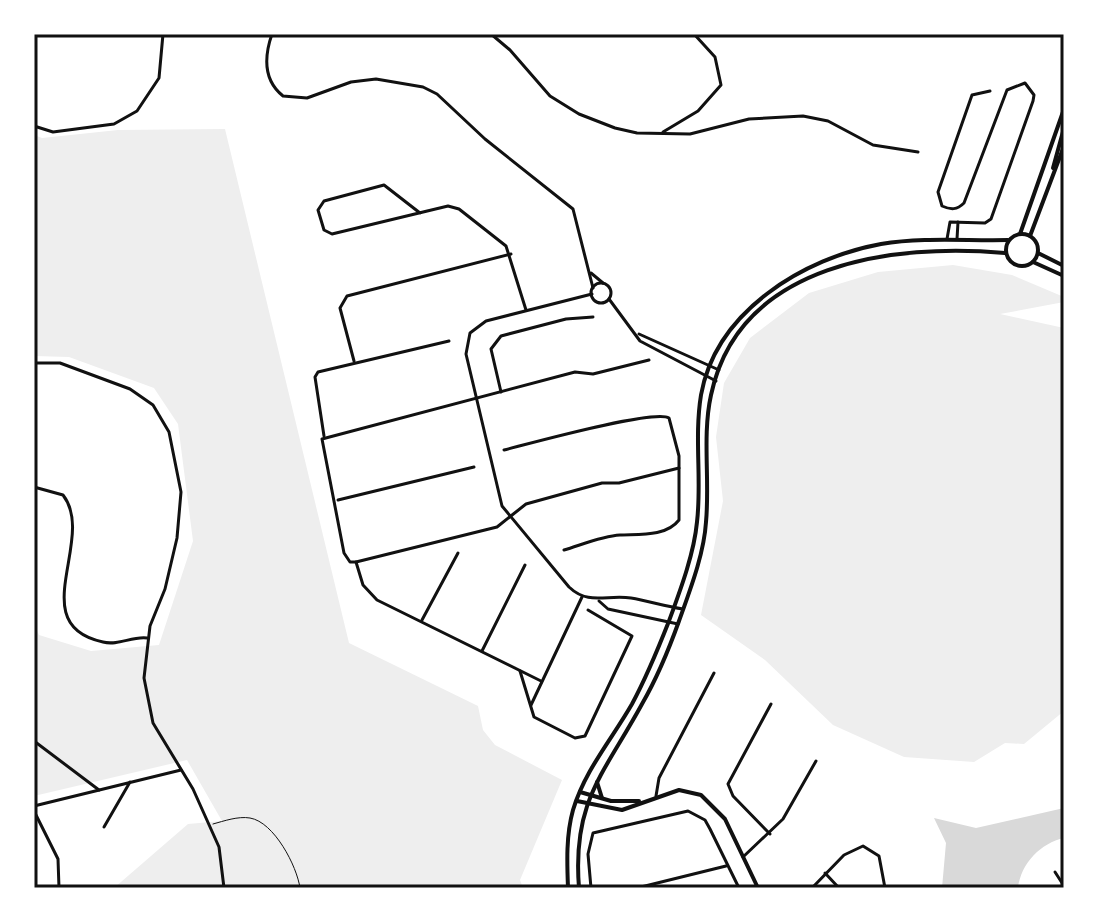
<svg xmlns="http://www.w3.org/2000/svg" width="1098" height="922" font-family="Inter,sans-serif">
<rect width="100%" height="100%" fill="#fff"/>
<g fill="#eee">
<polygon points="225,129 349,643 478,706 483,730 495,745 562,780 520,880 523,888 114,888 188,824 222,821 187,760 34,796 34,624 39,635 91,651 159,645 193,541 178,424 154,388 69,357 34,356 34,135 42,138 118,130"/>
<polygon points="953,265 1012,275 1064,297 1064,302 1000,314 1064,328 1064,711 1024,744 1005,743 974,762 904,757 833,725 765,660 701,615 723,501 716,437 724,383 750,338 809,293 878,272"/>
</g>
<path fill="#d9d9d9" d="M 1064,808 L 1064,838 C 1041,843 1021,863 1018,888 L 942,888 L 946,843 L 934,818 L 976,828 Z"/>
<g fill="none" stroke-linecap="round" stroke-linejoin="round">
<path stroke="#111" stroke-width="1" d="M 213,824 C 224,821 238,816 250,818 C 274,822 297,866 300,888"/>
<g stroke="#111" stroke-width="3">
<path d="M 272,34 C 264,57 263,80 283,96 L 307,98 L 351,82 L 376,79 L 423,87 L 437,94 L 485,139 L 573,209 L 593,288"/>
<polyline points="491,34 510,50 550,96 579,114 615,128 637,133 690,134 749,119 803,116 828,121 873,145 918,152"/>
<polyline points="34,126 53,132 114,124 137,111 159,78 163,34"/>
<polyline points="663,132 698,111 721,85 715,57 694,34"/>
<polyline points="420,213 384,185 324,201 318,210 324,230 332,234 448,206 459,209 506,246 526,310"/>
<path d="M 947,239 L 950,222 L 985,223 L 991,219 L 1033,101 L 1034,95 L 1025,83 L 1007,90 L 964,203 C 957,210 951,210 942,206 L 938,192 L 972,95 L 990,91"/>
<polyline points="957,239 958,222"/>
<polyline points="591,273 603,283"/>
<circle cx="601" cy="293" r="10"/>
<path d="M 592,294 L 486,321 L 470,333 L 466,354 L 502,506 L 569,587 C 589,606 607,594 631,598 C 648,601 665,606 683,609"/>
<polyline points="609,299 640,341 716,381"/>
<polyline points="639,334 719,370"/>
<polyline points="649,360 593,374 575,372 322,439 344,553 350,562 356,562 497,527 526,504 602,483 619,483 679,468"/>
<polyline points="354,361 340,308 347,296 511,254"/>
<polyline points="34,363 60,363 130,389 153,405 169,432 181,492 177,538 165,589 150,626 144,678 153,723 193,789 219,847 224,888"/>
<polyline points="501,392 491,349 501,336 566,319 593,317"/>
<polyline points="324,436 315,377 318,372 449,341"/>
<path d="M 504,450 C 528,444 654,409 669,418 L 679,456 L 679,520 C 666,537 639,534 620,535 C 602,536 581,545 564,550"/>
<path d="M 34,487 L 63,495 C 97,539 23,625 103,642 C 118,646 132,636 147,638"/>
<polyline points="338,500 474,467"/>
<polyline points="356,562 363,585 377,600 541,681"/>
<polyline points="599,601 608,609 678,624"/>
<polyline points="422,620 458,553"/>
<polyline points="482,651 525,565"/>
<polyline points="520,671 534,717 575,738 585,736 632,636 588,610"/>
<polyline points="531,705 582,597"/>
<polyline points="34,741 99,790"/>
<polyline points="656,796 659,778 714,673"/>
<polyline points="34,806 181,770"/>
<polyline points="34,811 58,859 59,888"/>
<polyline points="104,827 130,782"/>
<polyline points="770,834 733,796 728,784 771,704"/>
<polyline points="743,857 783,819 816,761"/>
<polyline points="1055,872 1064,886"/>
<polyline points="825,873 839,888"/>
<polyline points="591,888 588,854 593,833 688,811 705,820 710,829 739,888"/>
<polyline points="637,888 726,866"/>
<polyline points="812,888 844,855 863,846 879,856 885,888"/>
</g>
<g stroke="#111" stroke-width="4">
<circle cx="1022" cy="250" r="16"/>
<polyline points="1038,253 1064,266"/>
<polyline points="1033,262 1064,276"/>
<polyline points="597,782 602,798"/>
<polyline points="580,792 611,801 639,801"/>
<polyline points="577,801 622,810 679,790 701,795 725,819 758,888"/>
<path d="M 568,888 C 567,862 566,835 573,810 C 585,770 612,739 632,704 C 646,678 658,649 669,621 C 680,591 694,554 697,522 C 702,480 694,438 701,395 C 716,311 804,258 881,244 C 923,237 966,241 1008,240"/>
<path d="M 579,888 C 572,801 604,774 642,704 C 657,678 669,649 679,621 C 690,590 704,554 706,522 C 710,480 702,436 711,395 C 739,262 895,243 1005,253"/>
</g>
<g stroke="#111" stroke-width="4">
<polyline points="1061,34 1064,38"/>
<polyline points="1053,168 1064,128"/>
<polyline points="1020,234 1064,109"/>
<polyline points="1030,236 1064,146"/>
</g>
</g>
<rect width="1098" height="922" fill="none" stroke="#ffffff" stroke-width="72"/>
<rect x="36" y="36" width="1026" height="850" fill="none" stroke="#111" stroke-width="3"/>
</svg>
